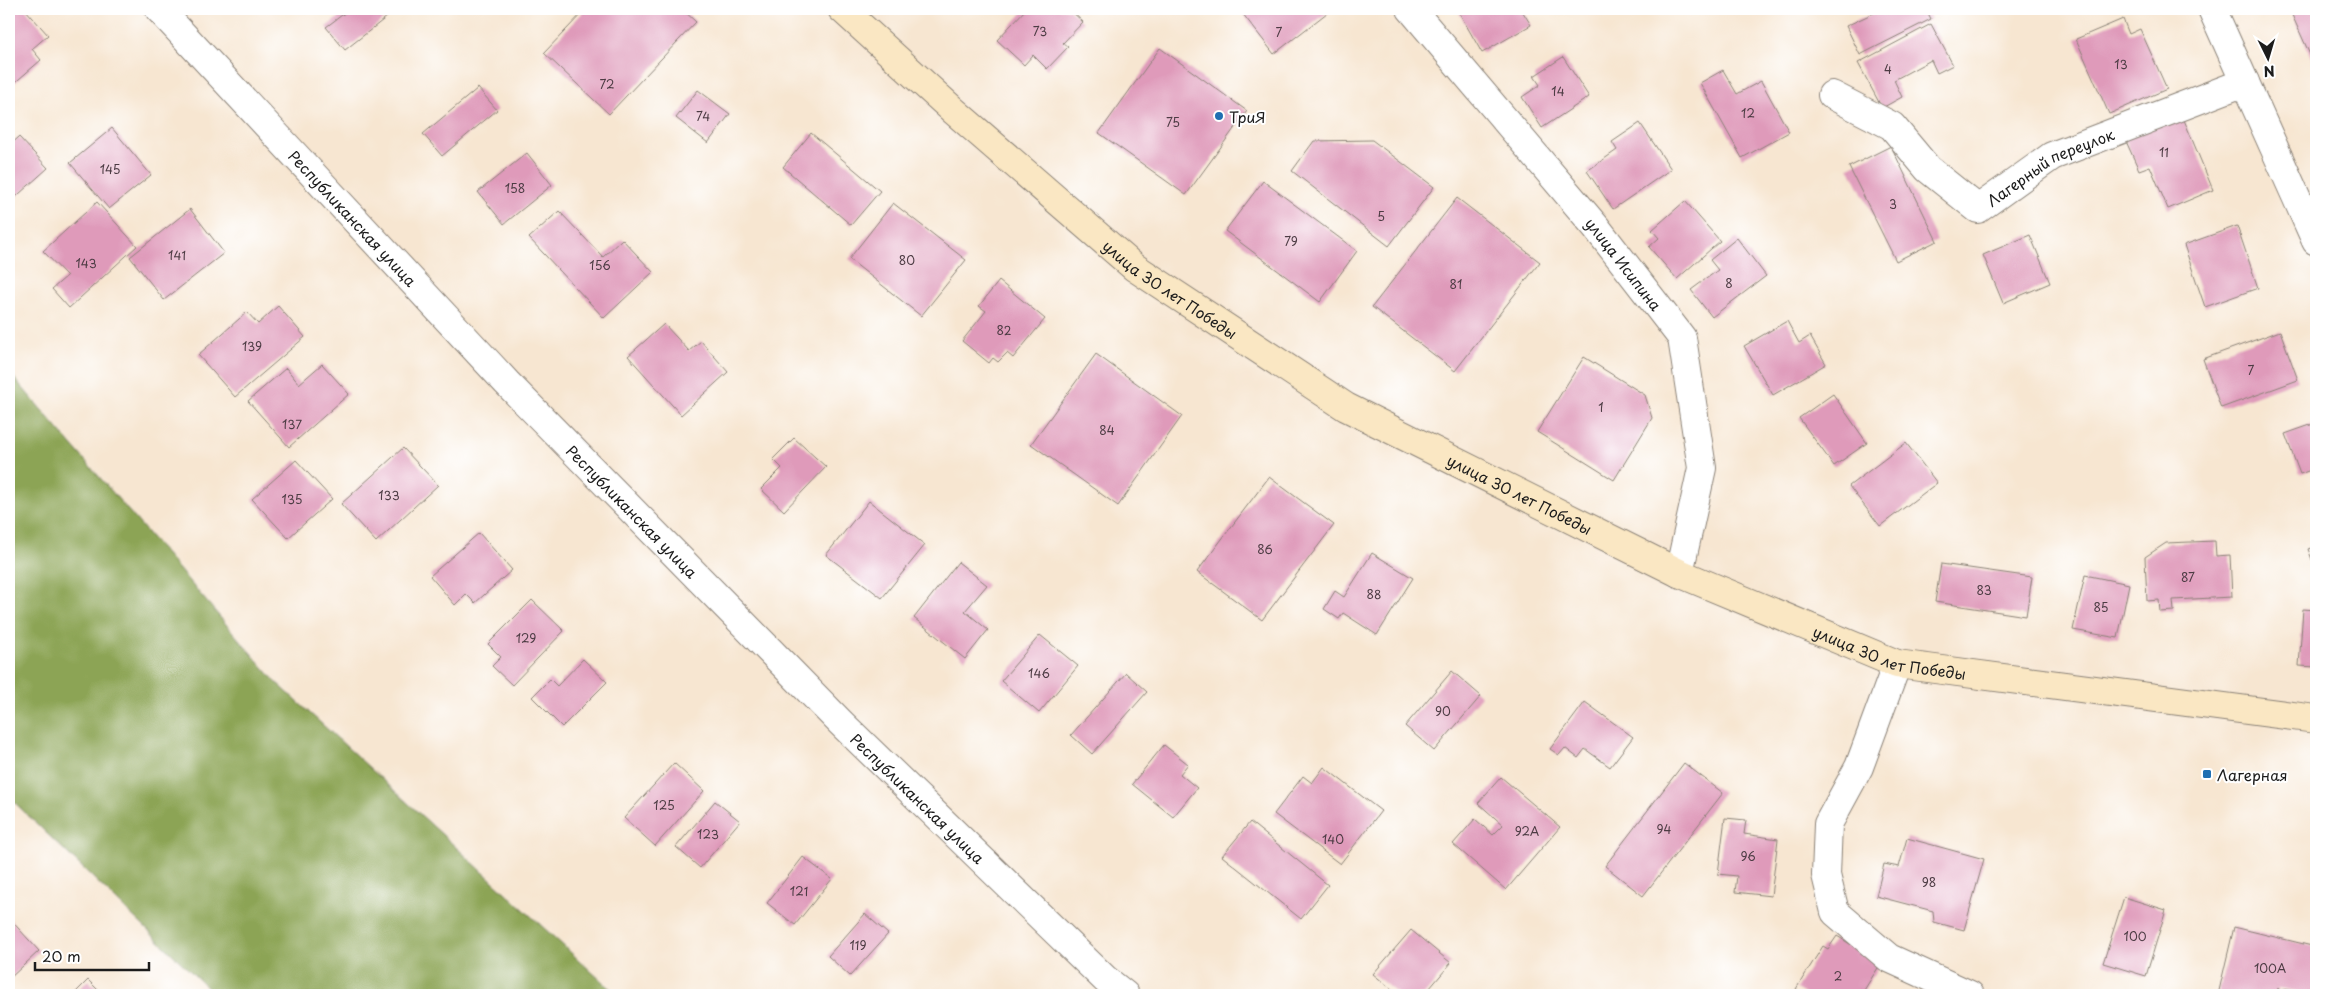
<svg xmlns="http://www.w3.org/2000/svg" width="2325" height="1004" font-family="'Playpen Sans',sans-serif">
<rect width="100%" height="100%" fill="#fff"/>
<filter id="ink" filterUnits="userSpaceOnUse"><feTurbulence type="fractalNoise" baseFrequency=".02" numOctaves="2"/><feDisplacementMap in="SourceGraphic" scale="10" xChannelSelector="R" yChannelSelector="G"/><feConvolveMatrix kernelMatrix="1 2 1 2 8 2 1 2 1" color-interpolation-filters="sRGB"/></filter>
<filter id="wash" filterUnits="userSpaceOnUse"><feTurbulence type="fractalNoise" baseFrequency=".0096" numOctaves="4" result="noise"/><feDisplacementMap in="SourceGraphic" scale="20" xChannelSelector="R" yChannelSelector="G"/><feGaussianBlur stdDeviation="1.12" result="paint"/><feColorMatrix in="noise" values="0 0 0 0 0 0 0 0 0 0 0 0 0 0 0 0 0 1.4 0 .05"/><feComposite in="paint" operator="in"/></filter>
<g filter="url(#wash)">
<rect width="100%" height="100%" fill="#f7e6d1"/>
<polygon fill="#8ca455" stroke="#546038" points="9,372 275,681 617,995 215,995 13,801 9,796"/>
<g id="blocks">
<g fill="#df9aba">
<polygon points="9,9 25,9 48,35 32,49 41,60 11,86 9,83"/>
<polygon points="350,9 397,9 345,50 326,27"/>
<polygon points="586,9 682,9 696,22 609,114 544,53"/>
<polygon points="1026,9 1069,9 1083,22 1063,43 1068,47 1047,69 1033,55 1024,65 997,40"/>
<polygon points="1239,9 1332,9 1274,54"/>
<polygon points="1457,9 1521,9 1531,25 1482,53"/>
<polygon points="1882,9 1926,9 1931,19 1860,55 1846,26"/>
<polygon points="2306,9 2316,9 2316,68 2292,15"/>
<polygon points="2123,19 2129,34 2140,29 2167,89 2109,114 2076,39"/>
<polygon points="1931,24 1953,65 1937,73 1931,60 1894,80 1902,97 1882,108 1858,63"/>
<polygon points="1160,48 1247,111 1186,195 1099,133"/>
<polygon points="1563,57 1589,97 1542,128 1522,97 1540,85 1534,76"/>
<polygon points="1723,70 1737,94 1761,81 1789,132 1742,158 1700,83"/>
<polygon points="478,88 497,110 442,156 423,134"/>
<polygon points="698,90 730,114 708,143 676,118"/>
<polygon points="2182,115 2213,190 2168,209 2150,166 2139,170 2125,139"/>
<polygon points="1640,123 1671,169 1613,209 1587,171 1617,150 1612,142"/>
<polygon points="112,128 151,175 109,209 70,163"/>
<polygon points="811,133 880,191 851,225 783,167"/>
<polygon points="19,137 48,168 9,203 9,146"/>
<polygon points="1372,140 1434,187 1389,246 1292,171 1314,141"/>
<polygon points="1891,146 1937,241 1896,261 1849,167"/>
<polygon points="527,153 552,185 504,224 478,192"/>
<polygon points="1263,181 1357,251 1320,302 1225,231"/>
<polygon points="1457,198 1540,262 1455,371 1372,307"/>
<polygon points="1685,201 1720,241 1677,279 1649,247 1659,238 1652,230"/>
<polygon points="97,202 137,246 69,308 52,289 67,276 43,251"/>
<polygon points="893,203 966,260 921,316 849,259"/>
<polygon points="190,209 224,253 164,300 130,257"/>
<polygon points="559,211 603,257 622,239 653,272 604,318 529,238"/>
<polygon points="2237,226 2258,288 2205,307 2184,245"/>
<polygon points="2030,235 2050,283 2003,303 1983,255"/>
<polygon points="1737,238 1766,276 1712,317 1691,290 1718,270 1710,260"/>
<polygon points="999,281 1045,319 1013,358 1007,353 998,362 993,358 989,363 962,341 986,311 979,306"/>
<polygon points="278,306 305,337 235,397 198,355 247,312 258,324"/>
<polygon points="1787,321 1799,343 1810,336 1826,364 1773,395 1744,346"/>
<polygon points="664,324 689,351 701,341 728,372 681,415 628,356"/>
<polygon points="2280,331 2298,380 2221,408 2203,359"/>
<polygon points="1096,354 1182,416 1118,506 1031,444"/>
<polygon points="1584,357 1645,395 1652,418 1614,480 1537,432"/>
<polygon points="322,364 349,394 289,447 248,401 286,368 299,384"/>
<polygon points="1833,394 1867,443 1834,466 1799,418"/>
<polygon points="2316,423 2316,468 2300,474 2285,434"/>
<polygon points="794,438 826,467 784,511 761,489 782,468 773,459"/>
<polygon points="1906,443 1937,483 1880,526 1849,486"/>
<polygon points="403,448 438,485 376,542 341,504"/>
<polygon points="296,460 332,499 288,538 252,499"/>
<polygon points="1269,477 1334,525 1262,620 1197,572"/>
<polygon points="869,501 925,545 882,598 826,555"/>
<polygon points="479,533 512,570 475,603 466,594 455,605 430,576"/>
<polygon points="2215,541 2216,556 2230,555 2232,597 2173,600 2174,611 2160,612 2159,600 2147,601 2145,557 2166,543"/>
<polygon points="2316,546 2316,570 2308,549"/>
<polygon points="1372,553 1413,578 1377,635 1343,613 1339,619 1324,609 1335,591 1344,597"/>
<polygon points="958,562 987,585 965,611 988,630 965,659 914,618"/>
<polygon points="1941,564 2032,577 2026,616 1935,602"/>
<polygon points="2085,575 2129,584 2118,638 2073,630"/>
<polygon points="532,600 564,631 512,685 492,666 501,657 488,644"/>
<polygon points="2303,609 2316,610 2316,667 2299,666"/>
<polygon points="1040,635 1078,666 1039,713 1001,681"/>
<polygon points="583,659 607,682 562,727 532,697 550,679 557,686"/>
<polygon points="1452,671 1481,696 1434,751 1405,726"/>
<polygon points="1126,673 1147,692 1092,754 1071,735"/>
<polygon points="1585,702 1633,737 1610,767 1585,749 1578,758 1565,748 1559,755 1550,749"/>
<polygon points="1164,745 1188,764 1180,774 1197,788 1173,817 1132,784"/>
<polygon points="674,763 704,791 655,846 624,818"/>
<polygon points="1684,763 1723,793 1643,896 1605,866"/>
<polygon points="1324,767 1381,811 1340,864 1274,814 1303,776 1312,783"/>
<polygon points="1501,777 1560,827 1506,890 1453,844 1475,819 1493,835 1503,825 1478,803"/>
<polygon points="715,801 740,821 700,868 676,847"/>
<polygon points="1725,818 1746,820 1744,834 1778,839 1771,896 1735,892 1737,876 1718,874"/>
<polygon points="1250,822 1328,885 1301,919 1222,856"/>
<polygon points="1907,838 1984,859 1964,930 1934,922 1933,911 1876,896 1884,864 1899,867"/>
<polygon points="803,857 832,879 795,925 767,903"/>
<polygon points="2124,897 2166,910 2146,976 2103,963"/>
<polygon points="865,914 888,934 850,976 828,956"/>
<polygon points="9,918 39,951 9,979"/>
<polygon points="2234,927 2316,947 2316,995 2278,988 2277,995 2218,995"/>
<polygon points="1411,930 1451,963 1424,995 1399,995 1373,974"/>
<polygon points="1837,936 1881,963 1861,995 1806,995 1796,989 1823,946 1828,949"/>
<polygon points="88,980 103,995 73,995"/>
</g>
</g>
</g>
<g filter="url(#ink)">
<use href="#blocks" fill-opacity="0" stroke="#8a8176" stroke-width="1"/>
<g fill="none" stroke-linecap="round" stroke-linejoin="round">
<defs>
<g id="minor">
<path id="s1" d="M 1411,9 L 1596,227 L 1682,338 L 1702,468 L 1679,573"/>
<polyline points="2212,9 2316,241"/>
<path id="s2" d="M 1832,95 L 1892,126 L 1928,169 L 1978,209 L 2052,156 L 2245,82"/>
<polyline points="1897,664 1859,767 1828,824 1826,875 1835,912 1889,958 1970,995"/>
</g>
<g id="tertiary">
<path id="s3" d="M 159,9 L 507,383 L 841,723 L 1105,979 L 1125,995"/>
</g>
<g id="secondary">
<path id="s4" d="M 842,9 L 954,111 L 1134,267 L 1346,407 L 1679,573 L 1897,664 L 2316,719"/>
</g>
</defs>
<use href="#minor" stroke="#8a8176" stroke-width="30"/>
<use href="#tertiary" stroke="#8a8176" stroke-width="30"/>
<use href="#secondary" stroke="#8a8176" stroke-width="30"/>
<use href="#minor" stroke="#fff" stroke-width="28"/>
<use href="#tertiary" stroke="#fff" stroke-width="28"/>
<use href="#secondary" stroke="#fae7c3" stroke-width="28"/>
</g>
</g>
<g fill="#1f6fb2" stroke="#fff" stroke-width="2">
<circle cx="1219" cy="116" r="5"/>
<rect x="2202" y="769" width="10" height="10" rx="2.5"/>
</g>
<g text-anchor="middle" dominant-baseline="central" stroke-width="4" stroke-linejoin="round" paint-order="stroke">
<g font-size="12" fill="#4d3c44">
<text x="1040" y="31">73</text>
<text x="1279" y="32">7</text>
<text x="2121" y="64">13</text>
<text x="1888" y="69">4</text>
<text x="607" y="84">72</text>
<text x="1558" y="91">14</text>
<text x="1748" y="113">12</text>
<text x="703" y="116">74</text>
<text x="1173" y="122">75</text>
<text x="2164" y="152">11</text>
<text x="110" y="169">145</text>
<text x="515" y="188">158</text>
<text x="1893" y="204">3</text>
<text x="1381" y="216">5</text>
<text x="1291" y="241">79</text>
<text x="177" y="255">141</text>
<text x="907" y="260">80</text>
<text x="86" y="263">143</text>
<text x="600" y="265">156</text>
<text x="1729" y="283">8</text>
<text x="1456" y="284">81</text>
<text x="1004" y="330">82</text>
<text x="252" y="346">139</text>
<text x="2251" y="370">7</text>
<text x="1601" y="407">1</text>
<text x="292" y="424">137</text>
<text x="1107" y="430">84</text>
<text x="389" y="495">133</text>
<text x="292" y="499">135</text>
<text x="1265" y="549">86</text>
<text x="2188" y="577">87</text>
<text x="1984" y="590">83</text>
<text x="1374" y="594">88</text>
<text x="2101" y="607">85</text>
<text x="526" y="638">129</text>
<text x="1039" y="673">146</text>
<text x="1443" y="711">90</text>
<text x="664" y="805">125</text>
<text x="1664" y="829">94</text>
<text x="1527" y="831">92А</text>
<text x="708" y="834">123</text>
<text x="1333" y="839">140</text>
<text x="1748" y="856">96</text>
<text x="1929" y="882">98</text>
<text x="799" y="891">121</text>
<text x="2135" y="936">100</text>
<text x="858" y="945">119</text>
<text x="2270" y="968">100А</text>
<text x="1838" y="976">2</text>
</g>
<g font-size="15" fill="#1c1c1c" stroke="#fff" text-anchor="start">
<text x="1229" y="116">ТриЯ</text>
<text x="2217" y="774">Лагерная</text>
</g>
<g font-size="15" fill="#1c1c1c" stroke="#fff">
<text stroke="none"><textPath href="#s2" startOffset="272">Лагерный переулок</textPath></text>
<text stroke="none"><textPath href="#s3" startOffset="285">Республиканская улица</textPath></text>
<text stroke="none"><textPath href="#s1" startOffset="332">улица Исипина</textPath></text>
<text stroke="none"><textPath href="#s4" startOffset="432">улица 30 лет Победы</textPath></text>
<text stroke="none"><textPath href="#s4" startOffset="838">улица 30 лет Победы</textPath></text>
<text stroke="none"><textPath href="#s3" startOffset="690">Республиканская улица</textPath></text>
<text stroke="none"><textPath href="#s4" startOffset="1242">улица 30 лет Победы</textPath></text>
<text stroke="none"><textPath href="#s3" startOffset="1095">Республиканская улица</textPath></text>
</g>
</g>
<rect width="2325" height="1004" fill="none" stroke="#fff" stroke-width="30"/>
<g transform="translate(2268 58) rotate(175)" stroke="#ffffff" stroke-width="4" paint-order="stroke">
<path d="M0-4L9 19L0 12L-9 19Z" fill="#1c1c1c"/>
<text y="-8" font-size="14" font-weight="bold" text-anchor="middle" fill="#1c1c1c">N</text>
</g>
<path d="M35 962v8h114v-8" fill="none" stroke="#1c1c1c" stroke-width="2.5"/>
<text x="42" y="962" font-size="15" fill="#1c1c1c" stroke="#ffffff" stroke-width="4" paint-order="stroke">20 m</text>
</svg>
